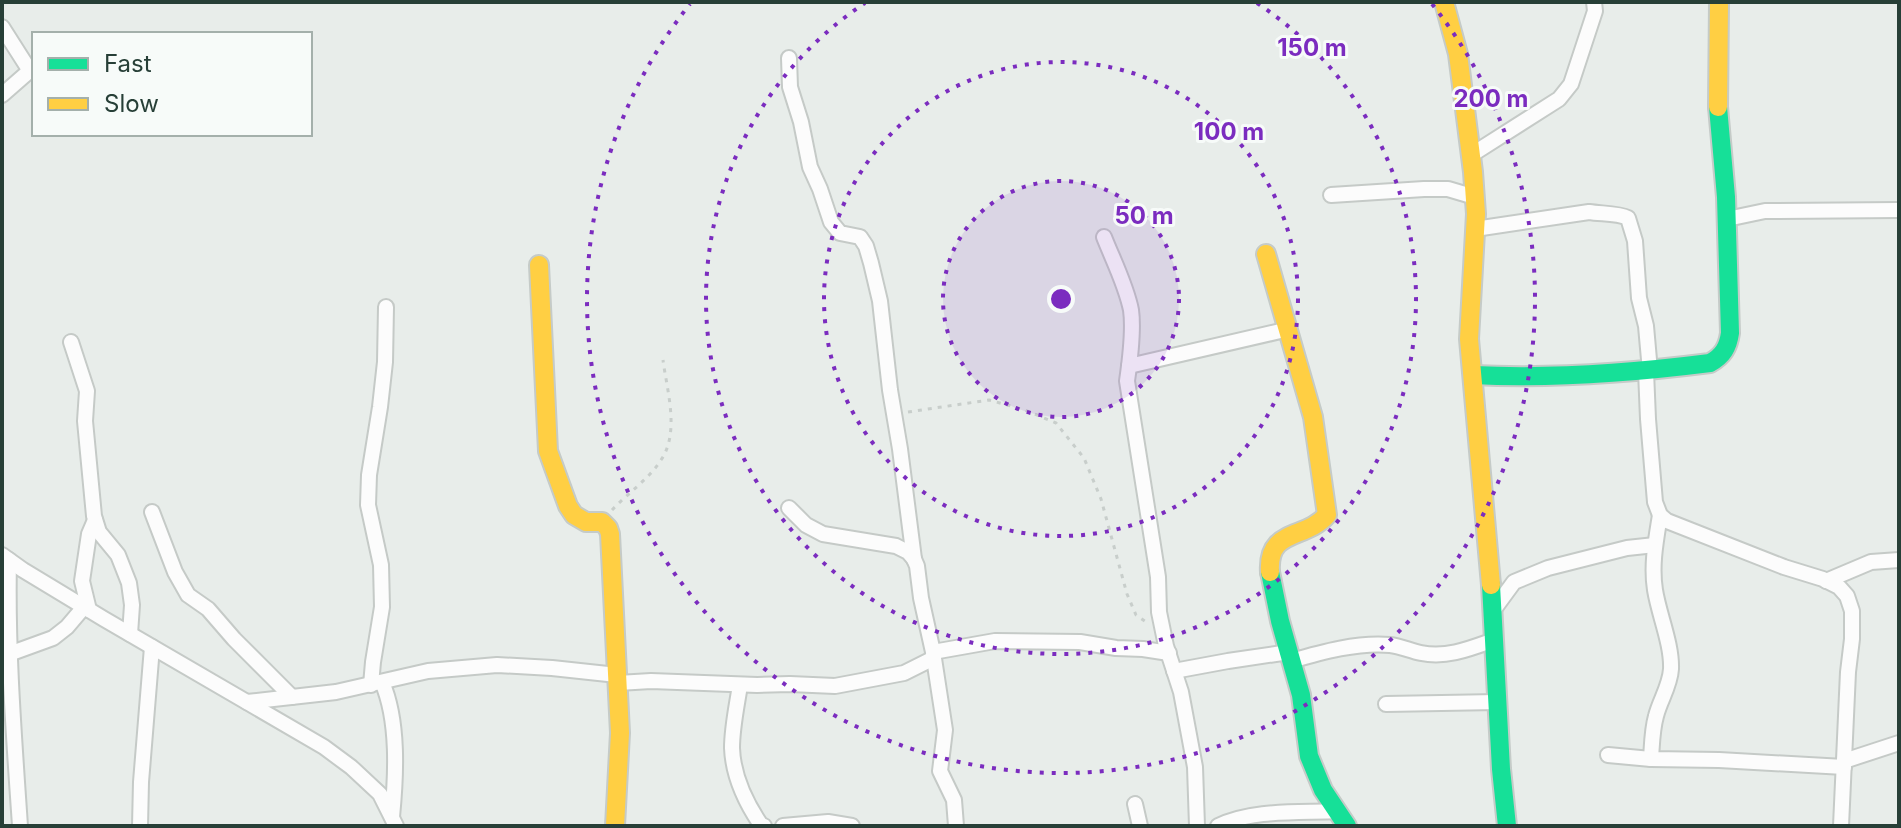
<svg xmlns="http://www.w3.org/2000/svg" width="1901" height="828" font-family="Inter,sans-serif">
<rect width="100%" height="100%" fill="#e8edea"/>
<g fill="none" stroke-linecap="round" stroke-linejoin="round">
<defs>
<g id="street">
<polyline points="2,27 30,71"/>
<polyline points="789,58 790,87 801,122 810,167 820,189 831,222 840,233 860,237 866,246 871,263 880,301 890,390 900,449 914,559"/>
<polyline points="2,95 34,67"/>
<polyline points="1471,155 1559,99 1571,84 1595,11 1594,2"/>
<polyline points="1331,195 1424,189 1448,189 1475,197"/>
<polyline points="1727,219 1765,211 1899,210"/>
<path d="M 1475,229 L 1589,212 C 1601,214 1618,213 1628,218 L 1635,241 L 1639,298 L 1646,326 L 1650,371"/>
<path d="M 1104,237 C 1113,260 1126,285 1131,310 C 1134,331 1130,360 1127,381 L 1158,577 L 1159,612 L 1166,646 L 1181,692 L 1195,767 L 1197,826"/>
<polyline points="71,342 87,391 85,421 94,516 99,532 118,555 129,583 132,605 130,634"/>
<polyline points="1129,366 1289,329"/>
<polyline points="1646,371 1648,419 1655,502 1660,515 1667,521 1784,567 1823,579 1839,587 1847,596 1852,611 1852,639 1848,672 1841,826"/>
<polyline points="789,508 806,525 823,534 896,546 908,552 914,559 917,566 921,598 933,652 945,730 940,771 954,800 956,826"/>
<polyline points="152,512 175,572 188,595 208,609 234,639 292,697"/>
<polyline points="2,555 23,570 104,619 324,747 351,767 380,794 396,826"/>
<path d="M 9,560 C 7,649 14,737 20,826"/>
<polyline points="1826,581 1871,562 1899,560"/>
<polyline points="89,610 82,581 89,534 95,520"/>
<polyline points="1492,612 1514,582 1548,568 1627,548 1655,545"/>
<polyline points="933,652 995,641 1080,642 1116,648 1143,649 1169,653"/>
<polyline points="9,654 53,638 67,627 84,607"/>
<path d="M 1291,661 C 1322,652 1358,642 1390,645 C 1400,646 1411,651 1421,653 C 1447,658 1469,649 1494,640"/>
<polyline points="1174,671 1228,661 1289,652"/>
<path d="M 382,682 C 399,721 396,776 392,817"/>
<polyline points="618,683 651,681 757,685 790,684 835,686 904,673 934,658"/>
<polyline points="371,685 373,662 382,607 381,565 368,505 369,475 380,407 385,362 386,307"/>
<path d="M 740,685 C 737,705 732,727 732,748 C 733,775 746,803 761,825 L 764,826"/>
<polyline points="247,702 336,692 428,671 497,665 552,668 617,675"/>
<polyline points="1386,704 1497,702"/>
<polyline points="1608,755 1651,759 1719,760 1844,767"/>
<path d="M 1651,759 C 1652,745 1652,730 1656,716 C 1660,700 1670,686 1671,669 C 1672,644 1659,615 1655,590 C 1651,565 1656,540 1660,515"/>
<polyline points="1844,761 1899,743"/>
<polyline points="1135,804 1140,826"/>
<polyline points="140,826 141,782 152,647"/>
<polyline points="783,826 828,822 852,826"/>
<path d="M 1218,826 C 1253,809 1299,813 1338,811"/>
</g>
<g id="fast">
<path d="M 1473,375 C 1553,379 1631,373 1710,363 C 1723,356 1728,347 1730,333 L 1726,197 L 1718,107"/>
<polyline points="1270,572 1280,621 1301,695 1309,756 1323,790 1347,826"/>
<polyline points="1491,585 1501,769 1507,826"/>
</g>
<g id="slow">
<polyline points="1444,2 1458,54 1473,172 1476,214 1469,339 1491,585"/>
<polyline points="1718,107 1719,2"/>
<path d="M 1266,254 L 1313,417 L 1327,515 C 1305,540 1267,528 1270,572"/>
<polyline points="539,265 548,451 568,506 574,515 586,522 602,522 608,528 610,534 620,733 615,826"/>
</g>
</defs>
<use href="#street" stroke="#c5cac7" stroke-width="18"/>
<use href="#fast" stroke="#c5cbc8" stroke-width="22"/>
<use href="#slow" stroke="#c5cbc8" stroke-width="22"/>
<g stroke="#c8cecb" stroke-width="3" stroke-dasharray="4 6" stroke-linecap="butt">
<polyline points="908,412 989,400 1025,410 1056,423 1084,458 1101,499 1127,594 1136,615 1146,622"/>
<path d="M 612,510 C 628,493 649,479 661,460 C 680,432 667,391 663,360"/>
</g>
<use href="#street" stroke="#fcfcfc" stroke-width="14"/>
<use href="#fast" stroke="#16e098" stroke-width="18"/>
<use href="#slow" stroke="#ffcf43" stroke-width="18"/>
</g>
<circle cx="1061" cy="299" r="118" fill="#7b2cbf" fill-opacity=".12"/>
<g fill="none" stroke="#7b2cbf" stroke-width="4" stroke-dasharray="4 8">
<circle cx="1061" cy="299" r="118"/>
<circle cx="1061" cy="299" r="237"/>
<path d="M1257 3A355 355 0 1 1 865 3"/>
<path d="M1432 4A474 474 0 1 1 690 4"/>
</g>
<circle cx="1061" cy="299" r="12" fill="#7b2cbf" stroke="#f7fbf9" stroke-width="4"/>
<g font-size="24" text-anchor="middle" font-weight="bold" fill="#7b2cbf" stroke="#f7fbf9" stroke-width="6" stroke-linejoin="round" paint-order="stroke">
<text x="1312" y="56">150 m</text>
<text x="1491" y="107">200 m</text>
<text x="1229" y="140">100 m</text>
<text x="1144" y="224">50 m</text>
</g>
<rect width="1901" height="828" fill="none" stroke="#273f37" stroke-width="8"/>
<rect x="32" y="32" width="280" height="104" fill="#f7fbf9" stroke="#a4b0ab" stroke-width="2"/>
<rect x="48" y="58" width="40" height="12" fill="#16e098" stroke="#a4b0ab" stroke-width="2"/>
<text x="104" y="72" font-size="24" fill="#273f37">Fast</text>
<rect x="48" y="98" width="40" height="12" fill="#ffcf43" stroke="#a4b0ab" stroke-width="2"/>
<text x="104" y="112" font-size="24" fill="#273f37">Slow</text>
</svg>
